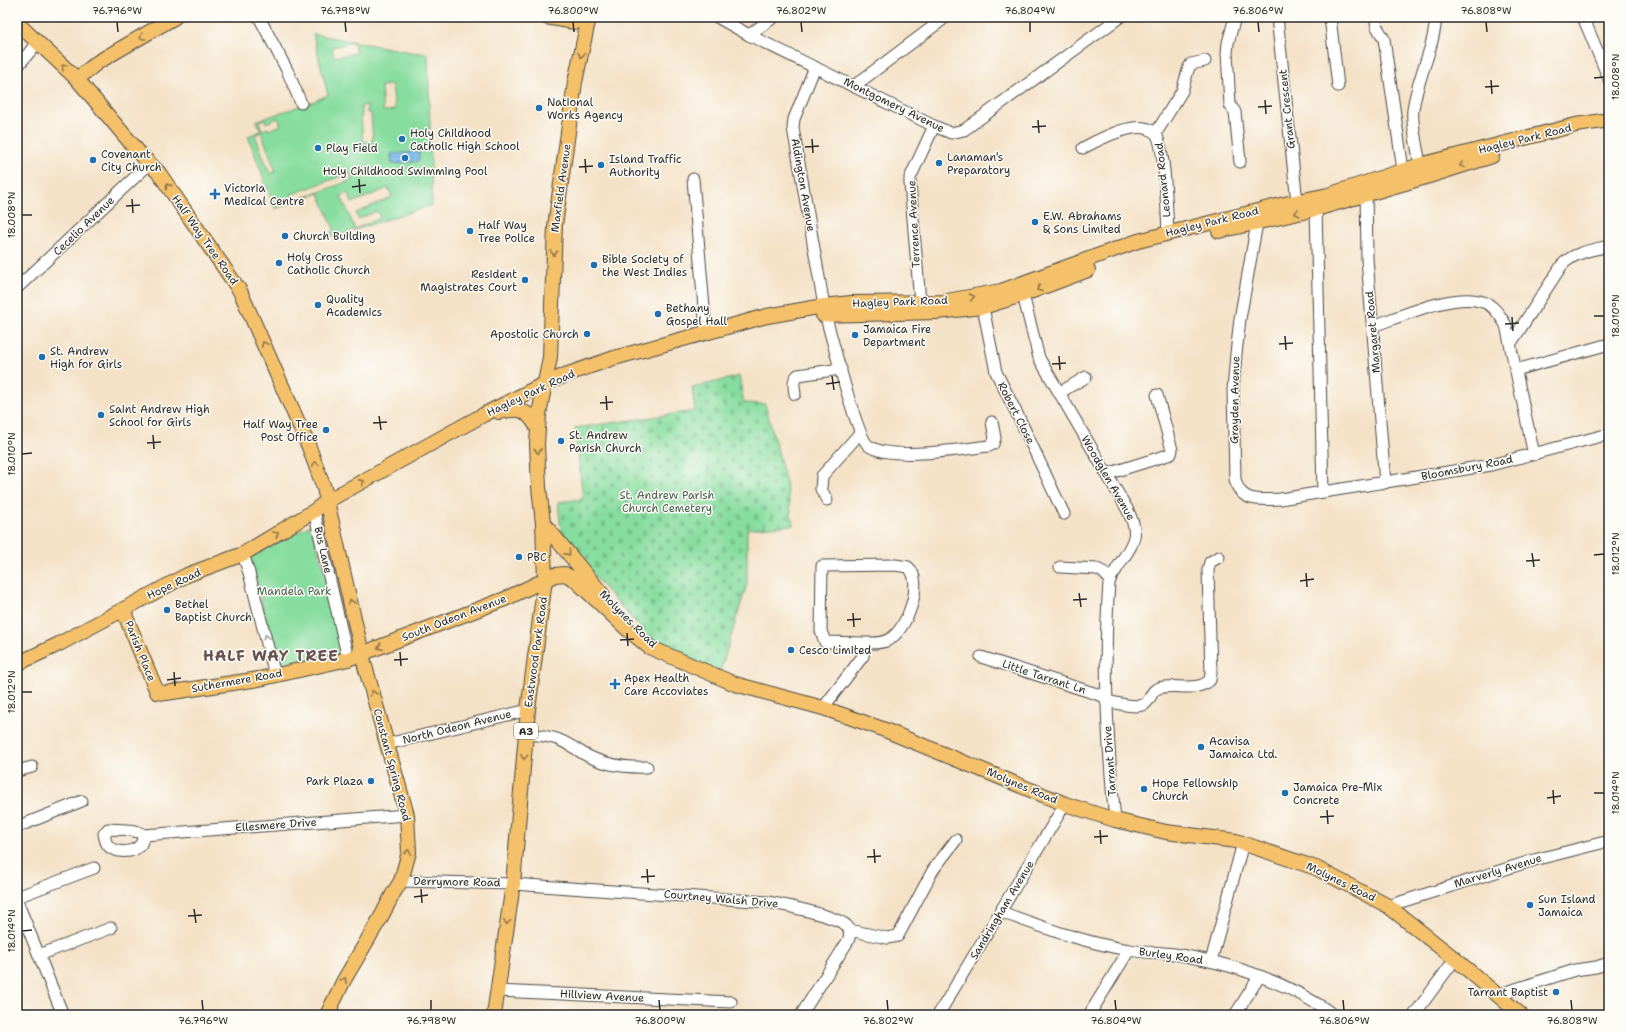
<svg xmlns="http://www.w3.org/2000/svg" width="1626" height="1032" font-family="'Shantell Sans',sans-serif">
<defs>
<pattern id="cemetery-stones" width="16" height="16" patternUnits="userSpaceOnUse"><rect width="16" height="16" fill="#87dd9f"/><path d="M2 7V4a2 2 0 0 1 4 0v3zM10 15v-3a2 2 0 0 1 4 0v3z" fill="#75be89"/></pattern>
<pattern id="water-rules" width="6" height="5" patternUnits="userSpaceOnUse"><rect width="6" height="5" fill="#77b9ec"/><path d="M0 2.5h6" fill="none" stroke="#6297bf"/></pattern>
</defs>
<rect width="100%" height="100%" fill="#fdfcf7"/>
<filter id="ink" filterUnits="userSpaceOnUse"><feTurbulence type="fractalNoise" baseFrequency=".025" numOctaves="2"/><feDisplacementMap in="SourceGraphic" scale="8" xChannelSelector="R" yChannelSelector="G"/><feConvolveMatrix kernelMatrix="1 2 1 2 8 2 1 2 1" color-interpolation-filters="sRGB"/></filter>
<filter id="wash" filterUnits="userSpaceOnUse"><feTurbulence type="fractalNoise" baseFrequency=".012" numOctaves="4" result="noise"/><feDisplacementMap in="SourceGraphic" scale="16" xChannelSelector="R" yChannelSelector="G"/><feGaussianBlur stdDeviation="0.9" result="paint"/><feColorMatrix in="noise" values="0 0 0 0 0 0 0 0 0 0 0 0 0 0 0 0 0 1.4 0 .05"/><feComposite in="paint" operator="in"/></filter>
<g filter="url(#wash)">
<rect width="100%" height="100%" fill="#f4e2c7"/>
<polygon fill="url(#cemetery-stones)" stroke="#598465" points="739,376 744,403 765,404 786,482 793,525 747,529 747,584 719,676 648,637 562,540 558,502 583,499 575,428 695,411 692,388"/>
<g fill="#87dd9f" stroke="#598465" fill-rule="evenodd">
<path d="M 313,34 L 411,52 L 428,54 L 432,205 L 351,231 L 335,238 L 329,234 L 334,229 L 319,193 L 275,209 L 248,136 L 261,131 L 256,121 L 312,102 L 328,95 ZM 354,42 L 356,53 L 334,57 L 332,47 ZM 392,85 L 395,110 L 383,111 L 381,86 ZM 367,105 L 367,113 L 371,113 L 373,141 L 363,142 L 361,114 L 362,114 L 361,106 ZM 278,118 L 281,125 L 269,130 L 268,128 L 262,130 L 259,122 L 264,119 L 266,123 ZM 261,132 L 276,171 L 270,174 L 255,135 ZM 418,152 L 419,161 L 392,164 L 391,154 ZM 350,173 L 352,180 L 297,200 L 296,198 L 293,199 L 292,194 ZM 388,188 L 392,197 L 356,213 L 358,219 L 377,211 L 380,218 L 355,229 L 341,196 L 348,193 L 352,203 Z"/>
<polygon points="311,525 324,570 344,655 277,668 251,557"/>
</g>
<polygon fill="url(#water-rules)" stroke="#51728c" points="419,152 419,161 392,164 391,154"/>
</g>
<g filter="url(#ink)">
<g fill="none" stroke-linecap="round" stroke-linejoin="round">
<defs>
<g id="minor">
<polyline points="259,17 287,70 301,103"/>
<polyline points="717,17 749,35 934,126 951,133 964,130 1120,17"/>
<polyline points="1235,17 1228,43 1227,53 1230,105 1235,112 1240,162"/>
<polyline points="1277,17 1297,202"/>
<polyline points="1330,17 1338,86"/>
<polyline points="1375,17 1377,27 1384,39 1403,170"/>
<polyline points="1583,17 1609,79"/>
<polyline points="749,35 774,17"/>
<polyline points="17,67 38,42"/>
<polyline points="815,67 794,119 793,128 824,306"/>
<polyline points="854,86 946,17"/>
<polyline points="1156,133 1182,91 1189,67 1191,64 1205,61"/>
<path d="M 1083,148 C 1098,140 1139,117 1155,133 C 1165,142 1167,215 1168,233"/>
<path d="M 1420,165 C 1418,150 1411,124 1413,110 C 1417,78 1434,49 1436,17"/>
<polyline points="693,179 706,331"/>
<polyline points="1366,188 1367,259 1385,483"/>
<polyline points="1316,209 1323,492"/>
<path d="M 1257,223 L 1240,319 L 1236,354 L 1233,390 L 1235,479 C 1240,503 1260,500 1280,499 L 1491,465 L 1609,434"/>
<path d="M 1021,287 L 1039,358 L 1126,507 C 1143,538 1132,543 1116,570 C 1113,574 1110,578 1109,583 C 1103,662 1107,741 1115,820"/>
<polyline points="17,288 149,164"/>
<polyline points="920,302 910,183 910,178 934,126"/>
<polyline points="983,307 996,372 1022,424 1064,514"/>
<path d="M 825,314 C 831,334 857,439 869,446 C 891,461 962,449 989,446 L 993,444 L 995,438 L 992,422"/>
<path d="M 1373,326 C 1402,316 1454,292 1483,302 C 1494,305 1500,316 1506,325 L 1534,455"/>
<path d="M 1511,343 L 1562,265 C 1574,252 1593,250 1609,246"/>
<polyline points="1516,370 1609,344"/>
<polyline points="1059,393 1086,377"/>
<path d="M 795,394 C 794,387 792,380 798,375 L 841,369"/>
<polyline points="1107,474 1171,454 1172,450 1157,395"/>
<polyline points="827,500 821,489 822,476 860,433"/>
<polyline points="314,511 348,659"/>
<polyline points="243,554 249,573 275,675"/>
<polyline points="1060,567 1097,569 1103,572 1110,580"/>
<polyline points="981,657 1106,697"/>
<path d="M 1106,701 C 1117,703 1132,708 1143,705 C 1151,702 1150,690 1159,688 C 1175,683 1196,693 1210,680 L 1211,673 L 1208,570 L 1210,562 L 1219,557"/>
<path d="M 823,708 L 863,656 L 864,643 L 825,642 L 821,631 L 822,566 L 895,565 L 908,567 C 925,581 907,631 888,640 C 881,644 872,643 864,643"/>
<path d="M 526,733 C 536,735 547,736 557,739 C 567,743 575,748 584,754 C 604,765 624,768 647,767"/>
<polyline points="387,744 528,710"/>
<polyline points="17,771 32,767"/>
<polyline points="17,827 82,801"/>
<path d="M 144,835 C 134,828 120,830 108,829 L 104,834 C 105,837 105,841 107,844 C 113,854 134,854 141,844 C 142,842 143,838 144,835 L 407,815"/>
<path d="M 401,881 L 513,884 L 768,902 C 784,905 837,916 847,926 C 851,931 850,936 848,941 L 801,1015"/>
<polyline points="17,897 94,868"/>
<polyline points="17,901 63,1015"/>
<polyline points="1388,906 1534,860 1609,841"/>
<path d="M 1001,912 C 1042,927 1085,943 1129,950 C 1143,953 1159,952 1174,954 C 1230,963 1288,982 1334,1015"/>
<polyline points="849,930 887,938 898,936 933,870 956,840"/>
<polyline points="39,955 111,928"/>
<polyline points="1211,961 1243,843"/>
<polyline points="497,991 731,1002"/>
<polyline points="1497,995 1575,970 1596,967 1609,963"/>
<polyline points="938,1015 1065,804"/>
<polyline points="1089,1015 1129,950"/>
<polyline points="1235,1015 1259,977"/>
<polyline points="1414,1015 1455,959"/>
</g>
<g id="major">
<polyline points="546,17 575,22 587,17"/>
<polyline points="17,23 77,79 141,155 159,173 240,291 309,447 324,488 365,666 407,815 409,852 401,881 394,892 381,917 344,980 327,1015"/>
<polyline points="77,79 98,62 175,17"/>
<polyline points="1219,231 1316,209 1429,176 1492,156"/>
<polyline points="823,315 937,312 983,307 1022,295 1088,270"/>
<path d="M 499,412 C 521,407 527,409 538,429"/>
<polyline points="543,523 603,595"/>
<polyline points="123,610 157,692 166,693 259,679 348,659 505,599 555,575 565,574 574,579 625,627 649,647 735,684 823,708 880,728 1065,804 1115,820 1166,832 1236,841 1316,868 1388,906 1455,959 1521,1015"/>
<polyline points="17,664 59,644 187,575 243,554 314,511 327,501 483,415 544,384 568,374 614,358 767,316 824,306 851,303 942,302 1001,291 1138,241 1289,203 1328,195 1420,165 1576,125 1609,120"/>
<polyline points="494,1015 513,884 528,710 545,580 543,523 539,487 537,444 539,414 550,357 555,226 575,82 589,17"/>
</g>
</defs>
<use href="#minor" stroke="#494642" stroke-width="13"/>
<use href="#major" stroke="#494642" stroke-width="16"/>
<use href="#minor" stroke="#fff" stroke-width="11"/>
<use href="#major" stroke="#f4c16a" stroke-width="14"/>
</g>
<defs><path id="oneway-chevron" d="M-2-3.5L2.5 0L-2 3.5" fill="none" stroke-width="1.6" stroke-linecap="round" stroke-linejoin="round"/></defs>
<g stroke="#90764a">
<use href="#oneway-chevron" transform="translate(142 37) rotate(150)"/>
<use href="#oneway-chevron" transform="translate(581 55) rotate(102)"/>
<use href="#oneway-chevron" transform="translate(64 67) rotate(-137)"/>
<use href="#oneway-chevron" transform="translate(1462 165) rotate(161)"/>
<use href="#oneway-chevron" transform="translate(168 186) rotate(-125)"/>
<use href="#oneway-chevron" transform="translate(1297 213) rotate(166)"/>
<use href="#oneway-chevron" transform="translate(554 253) rotate(92)"/>
<use href="#oneway-chevron" transform="translate(1039 289) rotate(159)"/>
<use href="#oneway-chevron" transform="translate(972 297) rotate(-11)"/>
<use href="#oneway-chevron" transform="translate(264 344) rotate(-114)"/>
<use href="#oneway-chevron" transform="translate(538 451) rotate(87)"/>
<use href="#oneway-chevron" transform="translate(315 464) rotate(-110)"/>
<use href="#oneway-chevron" transform="translate(362 482) rotate(-29)"/>
<use href="#oneway-chevron" transform="translate(276 534) rotate(-31)"/>
<use href="#oneway-chevron" transform="translate(568 553) rotate(51)"/>
<use href="#oneway-chevron" transform="translate(351 602) rotate(-102)"/>
<use href="#oneway-chevron" transform="translate(380 647) rotate(159)"/>
<use href="#oneway-chevron" transform="translate(373 693) rotate(-106)"/>
<use href="#oneway-chevron" transform="translate(524 757) rotate(95)"/>
<use href="#oneway-chevron" transform="translate(408 852) rotate(-84)"/>
<use href="#oneway-chevron" transform="translate(507 922) rotate(98)"/>
<use href="#oneway-chevron" transform="translate(344 980) rotate(-62)"/>
</g>
<use stroke="#a0a0a0" href="#oneway-chevron" transform="translate(266 637) rotate(-103)"/>
</g>
<path fill="none" stroke="#2b2b2b" stroke-width="1.5" d="M 117,22 L 118,32M 345,22 L 346,32M 573,22 L 574,32M 801,22 L 802,32M 1030,22 L 1030,32M 1258,22 L 1259,32M 1486,22 L 1487,32M 1594,78 L 1604,77M 1491,80 L 1492,94M 1485,87 L 1499,86M 1265,100 L 1266,114M 1258,107 L 1272,106M 1038,120 L 1039,133M 1032,127 L 1046,126M 812,139 L 813,153M 805,147 L 819,146M 585,159 L 586,173M 579,167 L 593,166M 359,179 L 360,193M 352,187 L 366,185M 132,199 L 133,213M 126,206 L 140,205M 22,215 L 32,215M 1594,316 L 1604,316M 1512,317 L 1513,331M 1505,324 L 1519,323M 1285,336 L 1286,350M 1279,344 L 1293,343M 1059,356 L 1060,370M 1052,364 L 1066,363M 832,376 L 834,390M 826,384 L 840,382M 606,396 L 607,410M 600,403 L 613,402M 379,416 L 381,430M 373,423 L 387,422M 153,435 L 154,449M 147,443 L 161,442M 22,454 L 32,453M 1532,553 L 1534,567M 1594,555 L 1604,554M 1526,561 L 1540,560M 1306,573 L 1307,587M 1300,581 L 1314,579M 1079,593 L 1081,607M 1073,600 L 1087,599M 853,613 L 854,627M 847,620 L 861,619M 627,633 L 628,646M 620,640 L 634,639M 400,652 L 401,666M 394,660 L 408,659M 174,672 L 175,686M 167,680 L 181,678M 22,692 L 32,692M 1553,790 L 1554,804M 1594,793 L 1604,793M 1547,798 L 1561,796M 1327,810 L 1328,824M 1320,817 L 1334,816M 1100,830 L 1101,844M 1094,837 L 1108,836M 874,849 L 875,863M 867,857 L 881,856M 647,869 L 648,883M 641,877 L 655,876M 421,889 L 422,903M 414,897 L 428,895M 194,909 L 196,923M 188,916 L 202,915M 22,931 L 32,930M 202,1000 L 203,1010M 431,1000 L 431,1010M 659,1000 L 660,1010M 887,1000 L 888,1010M 1115,1000 L 1116,1010M 1343,1000 L 1344,1010M 1571,1000 L 1572,1010"/>
<g fill="#1f6fb2" stroke="#fdfcf7" stroke-width="1.5">
<circle cx="539" cy="108" r="4"/>
<circle cx="402" cy="139" r="4"/>
<circle cx="318" cy="148" r="4"/>
<circle cx="405" cy="158" r="4"/>
<circle cx="93" cy="160" r="4"/>
<circle cx="939" cy="163" r="4"/>
<circle cx="601" cy="165" r="4"/>
<path d="M213 188h4v4h4v4h-4v4h-4v-4h-4v-4h4z"/>
<circle cx="1035" cy="222" r="4"/>
<circle cx="470" cy="231" r="4"/>
<circle cx="285" cy="236" r="4"/>
<circle cx="279" cy="263" r="4"/>
<circle cx="594" cy="265" r="4"/>
<circle cx="525" cy="280" r="4"/>
<circle cx="318" cy="305" r="4"/>
<circle cx="658" cy="314" r="4"/>
<circle cx="587" cy="334" r="4"/>
<circle cx="855" cy="335" r="4"/>
<circle cx="42" cy="357" r="4"/>
<circle cx="101" cy="415" r="4"/>
<circle cx="326" cy="430" r="4"/>
<circle cx="561" cy="441" r="4"/>
<circle cx="519" cy="557" r="4"/>
<circle cx="167" cy="610" r="4"/>
<circle cx="791" cy="650" r="4"/>
<path d="M613 678h4v4h4v4h-4v4h-4v-4h-4v-4h4z"/>
<circle cx="1201" cy="747" r="4"/>
<circle cx="371" cy="781" r="4"/>
<circle cx="1144" cy="789" r="4"/>
<circle cx="1285" cy="793" r="4"/>
<circle cx="1530" cy="905" r="4"/>
<circle cx="1556" cy="992" r="4"/>
</g>
<g text-anchor="middle" dominant-baseline="central" stroke-width="3" stroke-linejoin="round" paint-order="stroke">
<rect fill="#fdfcf7" stroke="#6a6a68" stroke-width="1" x="514" y="723" width="24" height="16" rx="3"/>
<g font-size="10" font-weight="bold" fill="#2b2b2b">
<text x="526" y="731">A3</text>
</g>
<g font-size="11" fill="#2b2b2b" stroke="#fdfcf7" text-anchor="start">
<text x="547" y="102">National<tspan x="547" dy="13">Works Agency</tspan></text>
<text x="410" y="133">Holy Childhood<tspan x="410" dy="13">Catholic High School</tspan></text>
<text x="326" y="148">Play Field</text>
<text x="101" y="154">Covenant<tspan x="101" dy="13">City Church</tspan></text>
<text x="947" y="157">Lanaman's<tspan x="947" dy="13">Preparatory</tspan></text>
<text x="609" y="159">Island Traffic<tspan x="609" dy="13">Authority</tspan></text>
<text x="405" y="171" text-anchor="middle">Holy Childhood Swimming Pool</text>
<text x="224" y="188">Victoria<tspan x="224" dy="13">Medical Centre</tspan></text>
<text x="1043" y="216">E.W. Abrahams<tspan x="1043" dy="13">&amp; Sons Limited</tspan></text>
<text x="478" y="225">Half Way<tspan x="478" dy="13">Tree Police</tspan></text>
<text x="293" y="236">Church Building</text>
<text x="287" y="257">Holy Cross<tspan x="287" dy="13">Catholic Church</tspan></text>
<text x="602" y="259">Bible Society of<tspan x="602" dy="13">the West Indies</tspan></text>
<text x="517" y="274" text-anchor="end">Resident<tspan x="517" dy="13">Magistrates Court</tspan></text>
<text x="326" y="299">Quality<tspan x="326" dy="13">Academics</tspan></text>
<text x="666" y="308">Bethany<tspan x="666" dy="13">Gospel Hall</tspan></text>
<text x="863" y="329">Jamaica Fire<tspan x="863" dy="13">Department</tspan></text>
<text x="579" y="334" text-anchor="end">Apostolic Church</text>
<text x="50" y="351">St. Andrew<tspan x="50" dy="13">High for Girls</tspan></text>
<text x="109" y="409">Saint Andrew High<tspan x="109" dy="13">School for Girls</tspan></text>
<text x="318" y="424" text-anchor="end">Half Way Tree<tspan x="318" dy="13">Post Office</tspan></text>
<text x="569" y="435">St. Andrew<tspan x="569" dy="13">Parish Church</tspan></text>
<text x="527" y="557">PBC</text>
<text x="175" y="604">Bethel<tspan x="175" dy="13">Baptist Church</tspan></text>
<text x="799" y="650">Cesco Limited</text>
<text x="624" y="678">Apex Health<tspan x="624" dy="13">Care Accoviates</tspan></text>
<text x="1209" y="741">Acavisa<tspan x="1209" dy="13">Jamaica Ltd.</tspan></text>
<text x="363" y="781" text-anchor="end">Park Plaza</text>
<text x="1152" y="783">Hope Fellowship<tspan x="1152" dy="13">Church</tspan></text>
<text x="1293" y="787">Jamaica Pre-Mix<tspan x="1293" dy="13">Concrete</tspan></text>
<text x="1538" y="899">Sun Island<tspan x="1538" dy="13">Jamaica</tspan></text>
<text x="1548" y="992" text-anchor="end">Tarrant Baptist</text>
</g>
<g font-size="11" fill="#2b2b2b" stroke="#fdfcf7">
<text transform="translate(894 105) rotate(26)">Montgomery Avenue</text>
<text transform="translate(1287 109) rotate(-96)">Grant Crescent</text>
<text transform="translate(1525 139) rotate(-14)">Hagley Park Road</text>
<text transform="translate(1163 180) rotate(-96)">Leonard Road</text>
<text transform="translate(803 185) rotate(80)">Aldington Avenue</text>
<text transform="translate(561 188) rotate(-82)">Maxfield Avenue</text>
<text transform="translate(1212 222) rotate(-14)">Hagley Park Road</text>
<text transform="translate(914 224) rotate(-93)">Terrence Avenue</text>
<text transform="translate(84 226) rotate(-44)">Cecelio Avenue</text>
<text transform="translate(205 240) rotate(55)">Half Way Tree Road</text>
<text transform="translate(900 302) rotate(-2)">Hagley Park Road</text>
<text transform="translate(1373 332) rotate(-95)">Margaret Road</text>
<text transform="translate(531 393) rotate(-25)">Hagley Park Road</text>
<text transform="translate(1235 400) rotate(-89)">Grayden Avenue</text>
<text transform="translate(1016 413) rotate(63)">Robert Close</text>
<text transform="translate(1467 468) rotate(-11)">Bloomsbury Road</text>
<text transform="translate(1108 478) rotate(60)">Woodglen Avenue</text>
<text transform="translate(323 550) rotate(77)">Bus Lane</text>
<text transform="translate(174 584) rotate(-25)">Hope Road</text>
<text transform="translate(454 618) rotate(-21)">South Odeon Avenue</text>
<text transform="translate(628 619) rotate(45)">Molynes Road</text>
<text transform="translate(140 651) rotate(68)">Parish Place</text>
<text transform="translate(536 652) rotate(-82)">Eastwood Park Road</text>
<text transform="translate(1044 677) rotate(18)">Little Tarrant Ln</text>
<text transform="translate(237 681) rotate(-10)">Suthermere Road</text>
<text transform="translate(457 727) rotate(-14)">North Odeon Avenue</text>
<text transform="translate(1110 761) rotate(-94)">Tarrant Drive</text>
<text transform="translate(392 765) rotate(75)">Constant Spring Road</text>
<text transform="translate(1022 786) rotate(23)">Molynes Road</text>
<text transform="translate(276 825) rotate(-4)">Ellesmere Drive</text>
<text transform="translate(1498 871) rotate(-17)">Marverly Avenue</text>
<text transform="translate(457 882) rotate(1)">Derrymore Road</text>
<text transform="translate(1341 882) rotate(26)">Molynes Road</text>
<text transform="translate(721 899) rotate(5)">Courtney Walsh Drive</text>
<text transform="translate(1002 910) rotate(-59)">Sandringham Avenue</text>
<text transform="translate(1171 956) rotate(8)">Burley Road</text>
<text transform="translate(602 996) rotate(3)">Hillview Avenue</text>
</g>
<g font-size="11" fill="#47604e" stroke="#fdfcf7">
<text x="667" y="495">St. Andrew Parish<tspan x="667" dy="13">Church Cemetery</tspan></text>
<text x="294" y="591">Mandela Park</text>
</g>
<g font-size="15" font-weight="bold" letter-spacing="1" fill="#695352" stroke="#fdfcf7">
<text x="271" y="656">HALF WAY TREE</text>
</g>
</g>
<rect width="1626" height="1032" fill="none" stroke="#fdfcf7" stroke-width="44"/>
<rect x="22" y="22" width="1582" height="988" fill="none" stroke="#2b2b2b" stroke-width="1.5"/>
<g font-size="10" text-anchor="middle" fill="#2b2b2b">
<text x="117" y="14">76.796°W</text>
<text x="345" y="14">76.798°W</text>
<text x="573" y="14">76.800°W</text>
<text x="801" y="14">76.802°W</text>
<text x="1030" y="14">76.804°W</text>
<text x="1258" y="14">76.806°W</text>
<text x="1486" y="14">76.808°W</text>
<text transform="translate(1615 77) rotate(-90)" y="4">18.008°N</text>
<text transform="translate(11 215) rotate(-90)" y="4">18.008°N</text>
<text transform="translate(1615 316) rotate(-90)" y="4">18.010°N</text>
<text transform="translate(11 454) rotate(-90)" y="4">18.010°N</text>
<text transform="translate(1615 554) rotate(-90)" y="4">18.012°N</text>
<text transform="translate(11 692) rotate(-90)" y="4">18.012°N</text>
<text transform="translate(1615 793) rotate(-90)" y="4">18.014°N</text>
<text transform="translate(11 931) rotate(-90)" y="4">18.014°N</text>
<text x="203" y="1024">76.796°W</text>
<text x="431" y="1024">76.798°W</text>
<text x="660" y="1024">76.800°W</text>
<text x="888" y="1024">76.802°W</text>
<text x="1116" y="1024">76.804°W</text>
<text x="1344" y="1024">76.806°W</text>
<text x="1572" y="1024">76.808°W</text>
</g>
</svg>
